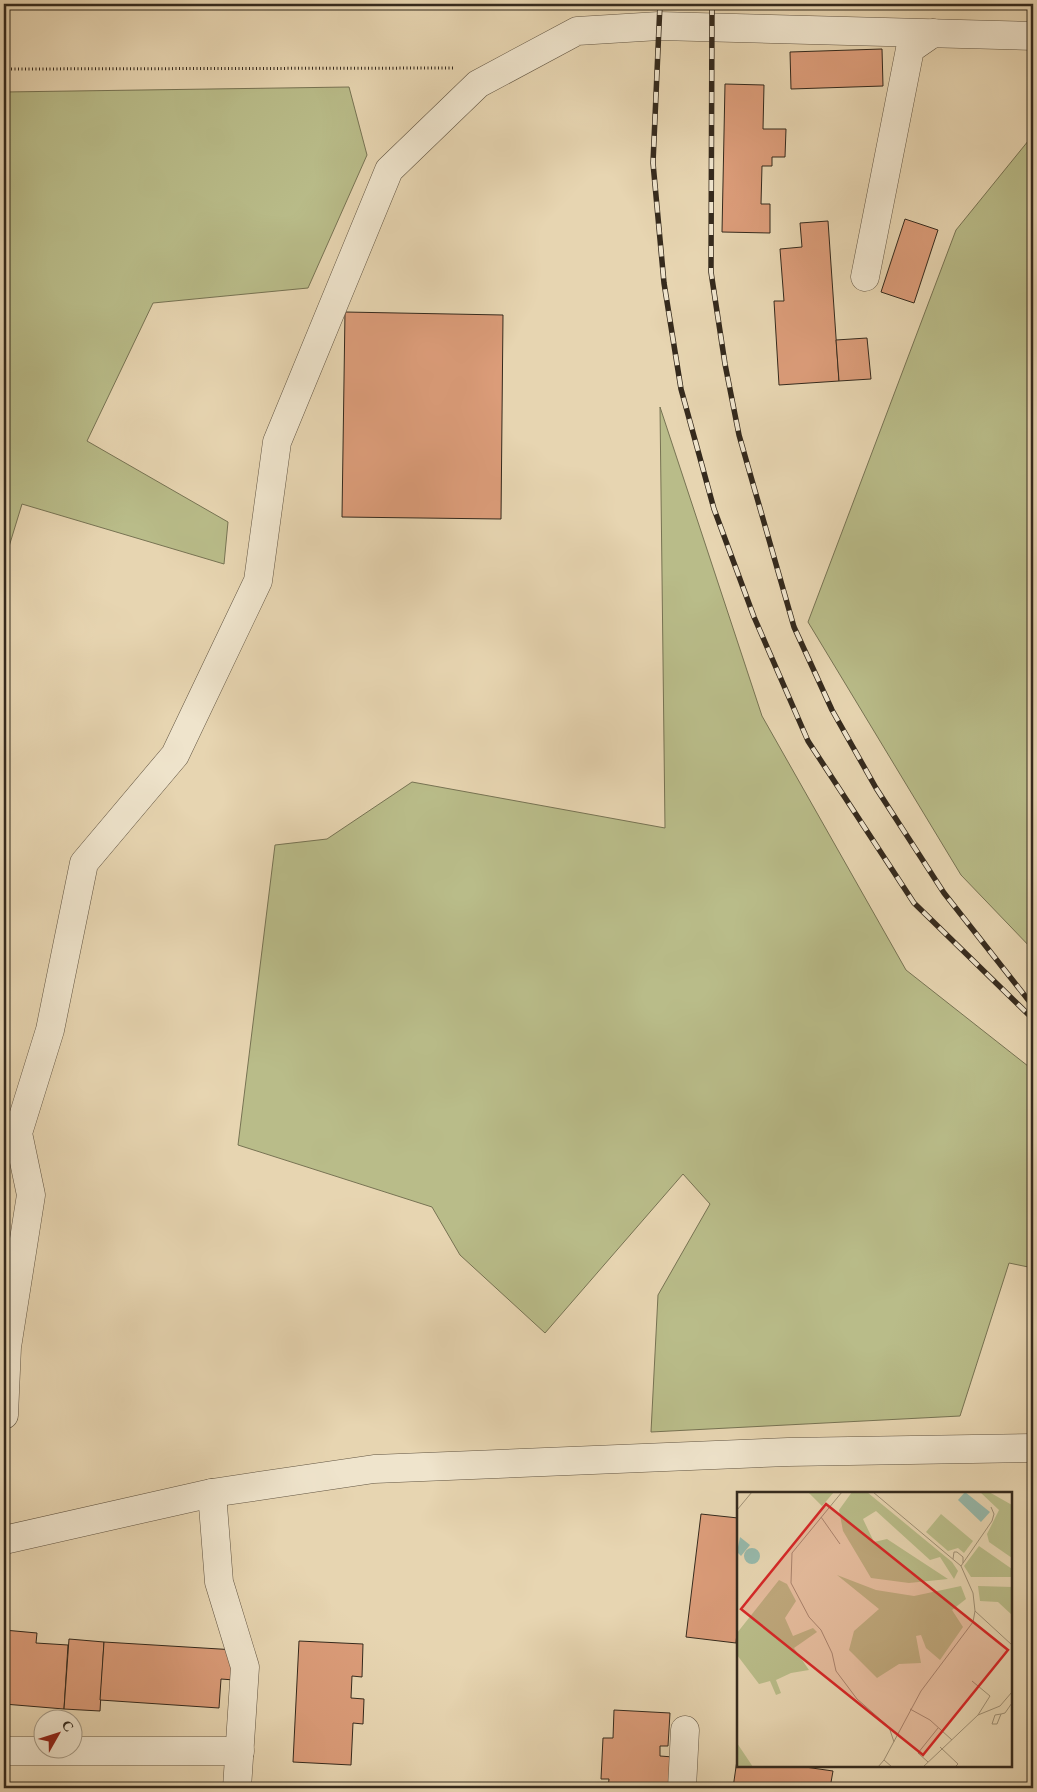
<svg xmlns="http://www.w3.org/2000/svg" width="1037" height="1792" font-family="'EB Garamond',serif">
<rect width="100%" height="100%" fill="#e7d5b1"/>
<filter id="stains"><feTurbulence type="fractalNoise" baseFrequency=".004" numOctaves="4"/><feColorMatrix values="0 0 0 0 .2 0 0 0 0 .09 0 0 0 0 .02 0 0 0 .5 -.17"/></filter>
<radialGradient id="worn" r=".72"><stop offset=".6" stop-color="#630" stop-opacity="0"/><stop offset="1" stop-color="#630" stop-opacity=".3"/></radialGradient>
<g fill="#b9bc89" stroke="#777353">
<polygon points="349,87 367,155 308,288 153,303 87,441 228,522 224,564 22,504 4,563 4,92"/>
<polygon points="1033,135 1033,950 961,875 808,622 956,230"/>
<polygon points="660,407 762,716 906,970 1033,1070 1033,1268 1009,1263 960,1416 651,1432 658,1295 710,1204 683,1174 545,1333 460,1255 432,1207 238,1145 275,845 327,839 412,782 665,828"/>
</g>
<g fill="#db9c79" stroke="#352a1d">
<polygon points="882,49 883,86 791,89 790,52"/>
<polygon points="725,84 764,85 763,129 786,129 785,157 772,157 772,166 762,166 761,204 770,204 770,233 722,232"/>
<polygon points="905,219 938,230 914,303 881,292"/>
<polygon points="828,221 839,381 779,385 774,301 784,301 780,249 802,247 800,223"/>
<polygon points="345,312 503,315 501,519 342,517"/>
<polygon points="867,338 871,379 839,381 836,340"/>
<polygon points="701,1514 738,1518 738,1622 736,1643 686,1637"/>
<polygon points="4,1630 37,1633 36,1643 68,1645 64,1709 4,1704"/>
<polygon points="69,1639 104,1642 100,1711 64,1709"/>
<polygon points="299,1641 363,1644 362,1677 352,1676 351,1698 364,1699 363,1724 353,1723 351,1765 293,1762"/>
<polygon points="104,1642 236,1650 234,1680 221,1679 219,1708 100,1700"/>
<polygon points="614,1710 670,1713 668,1746 660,1746 660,1756 673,1757 671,1788 608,1788 609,1779 601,1779 603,1738 613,1738"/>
<polygon points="737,1760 738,1766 798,1766 833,1771 830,1788 733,1788"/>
</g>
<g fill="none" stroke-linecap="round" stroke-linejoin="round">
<defs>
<g id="minor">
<polyline points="865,277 910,49 933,33"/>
<polyline points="4,1415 7,1347 31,1195 18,1133 50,1030 84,863 175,755 258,581 277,442 389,170 478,84 577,31 659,26 1033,36"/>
<polyline points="212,1493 219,1582 245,1667 237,1788"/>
<polyline points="4,1540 212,1493 374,1469 788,1452 1033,1448"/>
<polyline points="4,1751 240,1751"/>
<polyline points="682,1788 685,1730"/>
</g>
</defs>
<use href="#minor" stroke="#625542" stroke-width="29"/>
<polyline stroke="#352a1d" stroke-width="3" stroke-dasharray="1 2.5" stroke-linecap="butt" points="4,69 454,68"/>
<use href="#minor" stroke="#efe4cc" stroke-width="28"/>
<defs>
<g id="rail">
<polyline points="660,4 653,163 664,283 681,389 714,509 754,617 808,741 914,903 1033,1019"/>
<polyline points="712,4 711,272 725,364 739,435 794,627 832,710 876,788 944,893 1033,1006"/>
</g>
</defs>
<use href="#rail" stroke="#352a1d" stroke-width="5.5"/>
<use href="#rail" stroke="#efe4cc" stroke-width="4" stroke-dasharray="11" stroke-linecap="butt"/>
</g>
<g transform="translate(737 1492)">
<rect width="275" height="275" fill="#e7d5b1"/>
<path d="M 71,0 L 97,0 L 85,14 ZM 115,0 L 130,0 L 215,70 L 221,79 L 217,87 L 203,65 L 193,68 L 139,19 L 126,27 L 137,50 L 150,47 L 211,87 L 172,91 L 134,86 L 106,39 L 102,18 ZM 243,0 L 252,0 L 275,13 L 275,66 L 252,50 L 250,42 L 262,18 ZM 204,22 L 236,49 L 227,61 L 221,56 L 211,59 L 189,40 ZM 242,54 L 275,77 L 275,85 L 234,85 L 227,74 ZM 100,83 L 139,98 L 177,104 L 224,94 L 229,107 L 215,118 L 226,135 L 203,168 L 189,156 L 184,143 L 179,144 L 184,171 L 162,172 L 140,186 L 112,158 L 117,139 L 142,117 ZM 42,88 L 50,92 L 59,109 L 48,126 L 56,144 L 76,136 L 80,140 L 57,156 L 72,178 L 54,181 L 39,188 L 44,201 L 39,203 L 33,189 L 22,192 L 0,163 L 0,141 ZM 241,94 L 275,95 L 275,123 L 261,110 L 243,109 ZM 0,251 L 16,275 L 0,275 Z" fill="#b9bc89"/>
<path d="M 228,0 L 253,20 L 244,30 L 221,8 ZM 3,45 L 13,53 L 4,64 L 0,60 ZM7 64a8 8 0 1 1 16 0a8 8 0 1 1-16 0Z" fill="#97b9ab"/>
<path fill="none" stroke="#a09176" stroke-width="1" d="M 105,0 L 55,61 L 54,91 L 72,125 L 84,138 L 95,161 L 99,179 L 120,207 L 152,235 L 157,250M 136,0 L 224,74 L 236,101 L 238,119 L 236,130 L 184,199 L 147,268M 0,18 L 15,0M 84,25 L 103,52M 216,67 L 217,60 L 220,60 L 226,65 L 226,71M 224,74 L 255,29 L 257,22 L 254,15M 238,119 L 275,153M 235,189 L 253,204 L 241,223M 173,217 L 193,228 L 215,248M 264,222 L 260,232 L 255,232 L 258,223 L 264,222 L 268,221 L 275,211M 203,255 L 221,272 L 218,275M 191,270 L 181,261 L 201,236M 141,275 L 147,268 L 155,275M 186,275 L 241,223 L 263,214 L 275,200"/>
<path fill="#d62828" fill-opacity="0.15" stroke="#d62828" stroke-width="2.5" d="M 89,12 L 271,158 L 186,263 L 4,117 Z"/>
<rect width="275" height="275" fill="none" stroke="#352a1d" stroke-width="2.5"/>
</g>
<rect width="1037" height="1792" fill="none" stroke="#e7d5b1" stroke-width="20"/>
<rect x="5" y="5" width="1027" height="1782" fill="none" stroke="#352a1d" stroke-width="2.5"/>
<rect x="10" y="10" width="1017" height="1772" fill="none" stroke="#352a1d"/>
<g transform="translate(58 1734) rotate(51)"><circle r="24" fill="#efe4cc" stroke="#a59a86"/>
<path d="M0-4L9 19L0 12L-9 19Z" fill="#8f2418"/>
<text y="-8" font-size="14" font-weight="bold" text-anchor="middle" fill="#352a1d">С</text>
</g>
<rect width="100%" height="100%" filter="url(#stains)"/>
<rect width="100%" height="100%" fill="url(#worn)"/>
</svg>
